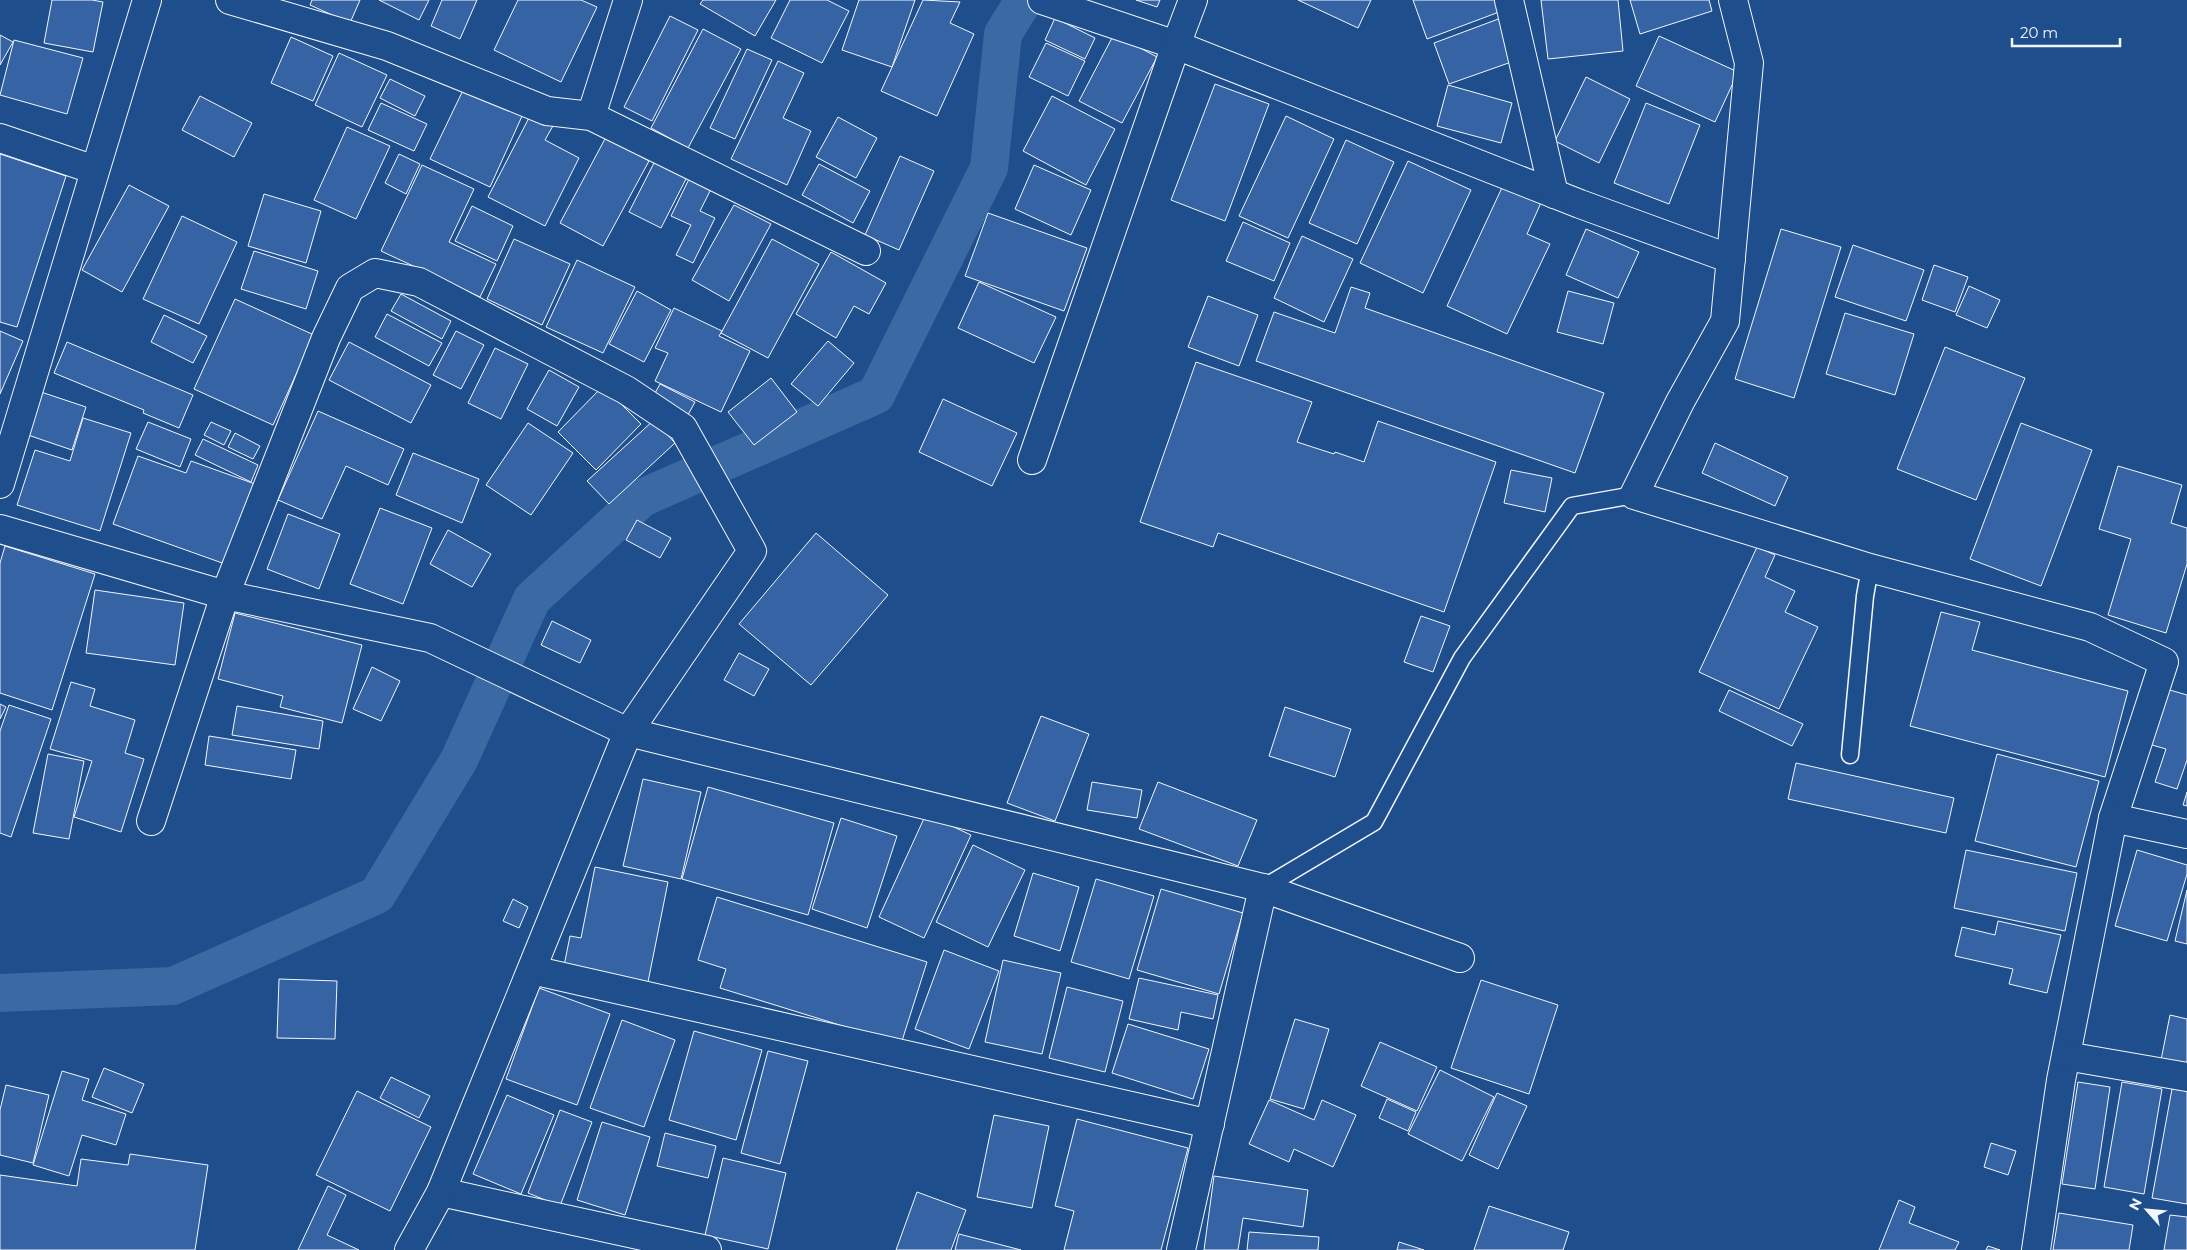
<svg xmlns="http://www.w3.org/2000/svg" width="2187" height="1250" font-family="Montserrat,sans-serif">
<rect width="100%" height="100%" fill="#1f4e8c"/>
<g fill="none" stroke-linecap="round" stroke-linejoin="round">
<polyline stroke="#3b69a3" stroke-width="38" points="0,993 173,986 377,895 459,760 532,599 642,498 876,395 989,168 1003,34 1024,0"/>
</g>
<g fill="#3563a3" stroke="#f2f6ff">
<polygon points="52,0 92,0 103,2 93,52 44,43"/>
<polygon points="312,0 360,0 350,23 310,5"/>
<polygon points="379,0 429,0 419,20"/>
<polygon points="442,0 477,0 460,39 431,26"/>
<polygon points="518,0 581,0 597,7 561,82 494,50"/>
<polygon points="703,0 776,0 755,36 700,4"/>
<polygon points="790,0 827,0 849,11 822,63 771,38"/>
<polygon points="859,0 915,0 892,67 842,50"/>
<polygon points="923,0 960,2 950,23 974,34 937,116 881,91"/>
<polygon points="1136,0 1160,0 1157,7"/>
<polygon points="1298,0 1371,0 1358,28"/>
<polygon points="1413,0 1504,0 1507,9 1427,39"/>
<polygon points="1541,0 1618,0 1623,51 1548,59"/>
<polygon points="1630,0 1709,0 1712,11 1640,34"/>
<polygon points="670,16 698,30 652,121 624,107"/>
<polygon points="1055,18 1095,38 1085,59 1045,40"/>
<polygon points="1501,18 1517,60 1449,84 1434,43"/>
<polygon points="703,29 741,49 688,148 651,128"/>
<polygon points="1114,34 1157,57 1122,123 1079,101"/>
<polygon points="0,35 13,42 0,65"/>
<polygon points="1659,36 1738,72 1715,122 1636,86"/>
<polygon points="291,37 333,56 313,101 271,83"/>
<polygon points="14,40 83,58 67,114 0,95"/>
<polygon points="1046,43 1085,61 1068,96 1029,77"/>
<polygon points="747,49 772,60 735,139 710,128"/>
<polygon points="339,53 387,75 362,127 315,105"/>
<polygon points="778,61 804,73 783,118 811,131 787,185 731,159"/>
<polygon points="1586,77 1630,99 1599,163 1555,141"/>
<polygon points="390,79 425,96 415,116 380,98"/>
<polygon points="1215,84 1269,104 1225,221 1171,200"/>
<polygon points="1448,85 1512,103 1501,143 1437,126"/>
<polygon points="465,86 523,114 490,187 430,159"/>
<polygon points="200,96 252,123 234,157 182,130"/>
<polygon points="1052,96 1115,129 1086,185 1023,151"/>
<polygon points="381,103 427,124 414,151 368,130"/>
<polygon points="1646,103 1700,125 1669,204 1614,183"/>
<polygon points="532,112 554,124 545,140 579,158 545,226 488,197"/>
<polygon points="1286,116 1334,139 1288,238 1239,216"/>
<polygon points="838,117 877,138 856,178 816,157"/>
<polygon points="347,127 390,146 356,219 314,200"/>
<polygon points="606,137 649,161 603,246 560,223"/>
<polygon points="1346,140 1394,162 1357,244 1309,223"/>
<polygon points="0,154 66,176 17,327 0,322"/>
<polygon points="399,154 420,164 406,194 385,183"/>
<polygon points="900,156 934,171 899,250 865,235"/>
<polygon points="656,159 688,175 661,228 629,212"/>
<polygon points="1408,161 1471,190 1423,293 1360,263"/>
<polygon points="819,164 870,191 853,223 802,195"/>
<polygon points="422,165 474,189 449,242 496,264 480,297 381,251"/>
<polygon points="1034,165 1091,190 1071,235 1015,209"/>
<polygon points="689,179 711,189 700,211 715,218 693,263 676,255 691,225 671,216"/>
<polygon points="1506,179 1544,196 1527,234 1550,244 1507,334 1447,306"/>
<polygon points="129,185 169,206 122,292 82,270"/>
<polygon points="264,194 321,211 306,263 248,246"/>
<polygon points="734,205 771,224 729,301 692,280"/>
<polygon points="472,206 513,226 497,261 455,241"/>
<polygon points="988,213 1087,248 1064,311 965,276"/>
<polygon points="182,216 237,242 199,324 143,299"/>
<polygon points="1243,222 1290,243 1274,281 1226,261"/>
<polygon points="1586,229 1639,252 1618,298 1566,275"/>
<polygon points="1781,229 1841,247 1794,398 1735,379"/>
<polygon points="1302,236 1353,259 1324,322 1274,298"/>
<polygon points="514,239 570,264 542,325 487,299"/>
<polygon points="772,239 819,264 768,358 721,333"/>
<polygon points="1853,245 1924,270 1906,321 1835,297"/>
<polygon points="254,251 318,271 306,309 241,289"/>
<polygon points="831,252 886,283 869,314 854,306 836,338 796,314"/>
<polygon points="577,260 635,287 603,353 546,327"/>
<polygon points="1934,265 1968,277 1955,312 1922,300"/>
<polygon points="979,282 1056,317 1034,363 958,328"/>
<polygon points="1969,286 2000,300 1987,328 1956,315"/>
<polygon points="1351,287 1370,293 1365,308 1604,393 1575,473 1256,361 1274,312 1335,333"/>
<polygon points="637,291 671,310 644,362 609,344"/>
<polygon points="1568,291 1614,303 1603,344 1557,332"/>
<polygon points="401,294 451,321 442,339 391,311"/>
<polygon points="1208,296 1258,315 1239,366 1188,347"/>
<polygon points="235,299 314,335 273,425 194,389"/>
<polygon points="674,308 722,331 719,336 750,351 721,412 655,381 668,353 655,348"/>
<polygon points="1845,313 1914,334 1895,395 1826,374"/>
<polygon points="387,314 442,343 429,366 375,337"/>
<polygon points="164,315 207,336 193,363 151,342"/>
<polygon points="0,331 23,341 0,394"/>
<polygon points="456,331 484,345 461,389 433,375"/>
<polygon points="828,341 854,363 818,406 791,384"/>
<polygon points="67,342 193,395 179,428 143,413 144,410 54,373"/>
<polygon points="349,342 431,385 411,423 329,380"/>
<polygon points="1945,347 2025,378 1976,500 1897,469"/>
<polygon points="495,348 528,364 501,419 468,403"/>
<polygon points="1196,362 1312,402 1297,442 1334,454 1335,452 1364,462 1378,421 1496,462 1444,612 1218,533 1213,547 1140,522"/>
<polygon points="549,370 579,387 557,426 527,409"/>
<polygon points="771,378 797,412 754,445 728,412"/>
<polygon points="660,384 695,402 684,422 649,404"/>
<polygon points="603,386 641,424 596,470 558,432"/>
<polygon points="38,391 86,407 72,450 25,434"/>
<polygon points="943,399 1017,433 992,486 919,452"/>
<polygon points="318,411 404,449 388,485 346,466 322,519 278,500"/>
<polygon points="83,418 131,433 100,531 17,505 35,450 70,461"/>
<polygon points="654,420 675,443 609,504 587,481"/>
<polygon points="148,422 191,439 180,467 136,449"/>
<polygon points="211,422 231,431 224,445 204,435"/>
<polygon points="528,423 573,453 531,515 486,485"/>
<polygon points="2021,423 2092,450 2041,586 1970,559"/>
<polygon points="235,433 260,446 253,459 228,447"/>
<polygon points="203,439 258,465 251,482 195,455"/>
<polygon points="1715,443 1788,477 1775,506 1702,473"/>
<polygon points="413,453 479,479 462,523 396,495"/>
<polygon points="138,456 186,473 191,461 255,484 225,564 113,524"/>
<polygon points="2118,466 2182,485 2171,523 2187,528 2187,564 2166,633 2108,615 2131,539 2099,529"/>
<polygon points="1511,470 1552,478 1545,512 1504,503"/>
<polygon points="380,508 432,528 403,604 350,584"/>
<polygon points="288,514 340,534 319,589 267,569"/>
<polygon points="637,520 671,538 660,558 626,540"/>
<polygon points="448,530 491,554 472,587 430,564"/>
<polygon points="816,533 888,595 811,685 739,624"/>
<polygon points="5,546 95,574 52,710 0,693 0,563"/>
<polygon points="1757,547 1775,555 1765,577 1795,591 1785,612 1818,627 1779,709 1699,672"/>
<polygon points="95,590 184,603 175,665 86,653"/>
<polygon points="1941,612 1980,622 1972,650 2128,691 2105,777 1910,726"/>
<polygon points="235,613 362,645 342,723 280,707 283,696 218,679"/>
<polygon points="1421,616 1450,626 1433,672 1404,662"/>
<polygon points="552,621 591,640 580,663 541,645"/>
<polygon points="739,653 769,669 754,696 724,680"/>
<polygon points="372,667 400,681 381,721 353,709"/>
<polygon points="71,682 95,689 90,706 135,720 125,753 144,759 121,832 74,817 92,761 50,749"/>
<polygon points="2163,688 2187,695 2187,760 2177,789 2155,782 2166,749 2145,743"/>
<polygon points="1729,690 1803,724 1792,746 1719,711"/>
<polygon points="0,704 6,707 0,719"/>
<polygon points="9,705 51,719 11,837 0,833 0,731"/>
<polygon points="237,706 323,721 319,749 232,735"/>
<polygon points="1285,707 1351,729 1335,777 1269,756"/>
<polygon points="1041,716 1089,734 1055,821 1007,803"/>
<polygon points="209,736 296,750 291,779 205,765"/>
<polygon points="48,754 84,761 69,839 33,833"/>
<polygon points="1997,754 2099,781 2076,867 1975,841"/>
<polygon points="1796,763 1954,798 1946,833 1788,799"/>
<polygon points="643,779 701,792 681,879 623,866"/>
<polygon points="1092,782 1142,790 1137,818 1087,810"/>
<polygon points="1158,782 1257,820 1238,866 1139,829"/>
<polygon points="708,787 834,823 808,915 682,879"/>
<polygon points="2187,792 2187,806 2183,805"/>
<polygon points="926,814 971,835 924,938 879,917"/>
<polygon points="841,818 897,836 867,928 812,909"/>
<polygon points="973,845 1025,870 988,947 936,922"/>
<polygon points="1966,850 2077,873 2065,931 1954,908"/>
<polygon points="2137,850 2187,865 2187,874 2167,941 2115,926"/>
<polygon points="595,867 668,882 648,982 564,966 570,936 581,938"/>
<polygon points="1033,873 1079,887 1060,951 1014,936"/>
<polygon points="1096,879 1154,896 1129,979 1071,962"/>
<polygon points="1161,889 1243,913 1219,994 1137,970"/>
<polygon points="2187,890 2187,944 2175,941"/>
<polygon points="717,897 927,962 901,1044 720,988 726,969 698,960"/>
<polygon points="513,899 528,907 519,928 503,921"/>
<polygon points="1998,921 2061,935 2047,993 2009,984 2013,969 1955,956 1962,927 1995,935"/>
<polygon points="944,950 999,971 969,1049 915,1029"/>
<polygon points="1003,960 1061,973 1042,1054 985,1042"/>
<polygon points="1139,978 1218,995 1213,1019 1181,1012 1178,1030 1129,1019"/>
<polygon points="279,979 337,981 335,1039 277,1038"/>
<polygon points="1481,980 1558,1005 1529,1094 1451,1068"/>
<polygon points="1067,987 1123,1001 1105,1072 1049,1058"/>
<polygon points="539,988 610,1014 577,1105 506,1079"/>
<polygon points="2170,1015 2187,1019 2187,1071 2160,1065"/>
<polygon points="1295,1019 1329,1029 1304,1109 1270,1099"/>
<polygon points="622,1020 675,1040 644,1127 590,1108"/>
<polygon points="1128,1024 1209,1049 1193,1099 1112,1073"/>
<polygon points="694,1031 762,1050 736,1140 669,1120"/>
<polygon points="1380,1042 1437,1067 1417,1111 1361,1086"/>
<polygon points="768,1051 808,1061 780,1164 741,1153"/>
<polygon points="104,1068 144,1084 132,1113 92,1097"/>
<polygon points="1440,1070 1494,1097 1462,1161 1408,1134"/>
<polygon points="62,1071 89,1079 82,1100 126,1114 116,1145 82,1135 69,1176 33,1165"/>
<polygon points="391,1077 430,1096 419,1118 380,1098"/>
<polygon points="2078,1082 2110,1087 2095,1189 2062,1184"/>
<polygon points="2122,1082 2162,1089 2144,1194 2104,1187"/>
<polygon points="6,1085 49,1095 33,1163 0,1155 0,1110"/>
<polygon points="2172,1089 2187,1091 2187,1204 2152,1198"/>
<polygon points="357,1091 431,1127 390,1211 316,1175"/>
<polygon points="1497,1093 1527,1106 1498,1169 1469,1155"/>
<polygon points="507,1095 554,1115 521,1194 473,1174"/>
<polygon points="1387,1099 1416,1112 1408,1131 1379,1118"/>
<polygon points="1269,1100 1314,1120 1322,1100 1356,1115 1333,1167 1294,1149 1289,1162 1249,1144"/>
<polygon points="560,1110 592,1122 560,1206 528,1193"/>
<polygon points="994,1115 1049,1126 1032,1208 977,1197"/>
<polygon points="1077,1119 1188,1148 1161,1250 1064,1250 1074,1211 1055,1206"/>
<polygon points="602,1122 650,1137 625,1215 577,1200"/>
<polygon points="665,1133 716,1146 708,1178 657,1166"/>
<polygon points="1991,1143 2016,1151 2008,1175 1984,1167"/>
<polygon points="130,1154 208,1165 195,1250 0,1250 0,1175 77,1186 81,1159 128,1165"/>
<polygon points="723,1158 786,1173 768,1249 705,1235"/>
<polygon points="1214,1176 1308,1190 1303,1227 1243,1218 1238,1250 1204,1250"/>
<polygon points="328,1186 346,1195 327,1235 359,1250 298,1250"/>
<polygon points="917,1192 966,1210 951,1250 896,1250"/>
<polygon points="1899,1200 1915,1207 1909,1223 1959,1242 1955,1250 1879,1250"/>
<polygon points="1489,1206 1569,1232 1563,1250 1474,1250"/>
<polygon points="2059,1213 2133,1225 2129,1250 2053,1250"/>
<polygon points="2170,1215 2187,1217 2187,1250 2164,1250"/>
<polygon points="1249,1232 1319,1237 1318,1250 1247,1250"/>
<polygon points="959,1234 1021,1250 955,1250"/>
<polygon points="1399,1242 1424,1250 1397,1250"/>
<polygon points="1988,1246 2000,1250 1986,1250"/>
</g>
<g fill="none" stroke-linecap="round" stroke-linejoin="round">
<defs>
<g id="service">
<polyline points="1850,755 1865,596 1870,568"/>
<polyline points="1263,888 1374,822 1462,658 1572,506 1634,495"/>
</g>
<g id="minor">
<polyline points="230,0 387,46 547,111 591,116 866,251"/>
<polyline points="1042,0 1176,45 1580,204 1731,259"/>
<polyline points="1509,0 1554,194"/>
<polyline points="1733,0 1749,63 1725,321 1680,402 1634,495 1870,568 2090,627 2164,662 2113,818 2061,1080 2036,1250"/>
<polyline points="591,116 628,0"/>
<polyline points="0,138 95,170"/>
<polyline points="1032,460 1176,45 1193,0"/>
<polyline points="0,484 147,0"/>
<polyline points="0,529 225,595 430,638 628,732 752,551 683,428 626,390 419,282 375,273 350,288 326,338 225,595 151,821"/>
<polyline points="2113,818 2187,834"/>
<polyline points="1263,888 1460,958"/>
<polyline points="532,970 1210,1124"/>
<polyline points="2066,1056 2187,1077"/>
<polyline points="441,1192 707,1250"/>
<polyline points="409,1250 441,1192 628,732 1263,888 1181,1250"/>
</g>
</defs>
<use href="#service" stroke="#f2f6ff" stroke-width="19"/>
<use href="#minor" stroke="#f2f6ff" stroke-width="30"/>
<use href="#service" stroke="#1f4e8c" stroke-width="16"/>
<use href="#minor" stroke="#1f4e8c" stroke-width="28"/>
</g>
<g transform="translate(2147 1210) rotate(297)" stroke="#1f4e8c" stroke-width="4" paint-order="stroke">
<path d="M0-4L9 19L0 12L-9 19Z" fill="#f2f6ff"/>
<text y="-8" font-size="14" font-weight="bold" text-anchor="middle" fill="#f2f6ff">N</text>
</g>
<path d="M2012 38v8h108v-8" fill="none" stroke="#f2f6ff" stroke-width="2.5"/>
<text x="2020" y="38" font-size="15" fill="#f2f6ff" stroke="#1f4e8c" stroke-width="4" paint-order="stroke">20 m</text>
</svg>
